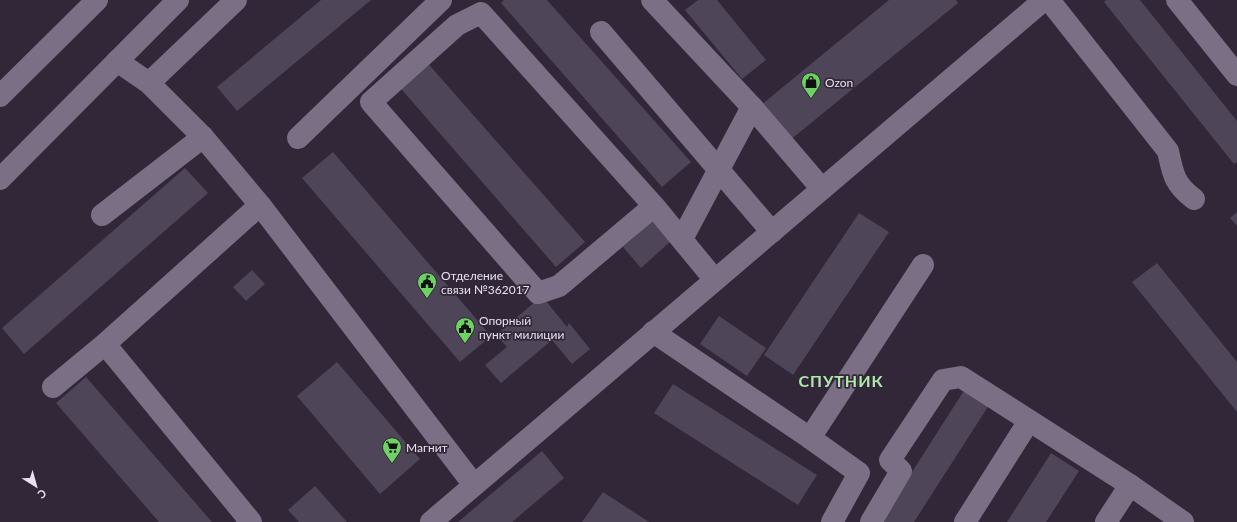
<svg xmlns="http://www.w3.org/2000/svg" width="1237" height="522" font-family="Lato,sans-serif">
<rect width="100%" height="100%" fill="#312739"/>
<g fill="#4f4558">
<polygon points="321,0 371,0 237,111 217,87"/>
<polygon points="504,0 547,0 691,162 662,187 501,3"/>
<polygon points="698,0 717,0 766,60 742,79 685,10"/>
<polygon points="889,0 956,0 958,3 789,141 760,106"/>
<polygon points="1106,0 1140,0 1237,121 1237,162 1234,164 1104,2"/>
<polygon points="424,59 585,242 556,267 396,83"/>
<polygon points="333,152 491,336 460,362 302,178"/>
<polygon points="185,168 208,193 24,354 2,328"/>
<polygon points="1237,212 1237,226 1230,218"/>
<polygon points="859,213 889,232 793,375 764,355"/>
<polygon points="654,220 672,240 641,268 623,247"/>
<polygon points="1157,263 1237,362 1237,412 1132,282"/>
<polygon points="252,270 265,284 246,301 233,287"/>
<polygon points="542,296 567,327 569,323 590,349 572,364 552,340 501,383 485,365 507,347 496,335"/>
<polygon points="719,316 766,348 747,376 700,344"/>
<polygon points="337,362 420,459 380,494 297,396"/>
<polygon points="86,377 212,522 159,522 56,403"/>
<polygon points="673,384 817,475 798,505 654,413"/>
<polygon points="965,389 989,405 914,522 880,522"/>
<polygon points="542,451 564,478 512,522 458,522"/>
<polygon points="1051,453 1079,471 1046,522 1007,522"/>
<polygon points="315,486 347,522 299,522 288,510"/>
<polygon points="603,492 649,522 582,522"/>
</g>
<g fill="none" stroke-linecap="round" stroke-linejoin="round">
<g stroke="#7a6f84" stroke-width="22">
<polyline points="652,0 752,107 822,189"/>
<path d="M 1049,0 L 1168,151 C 1173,174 1174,184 1194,199"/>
<polyline points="1177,0 1237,75"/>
<polyline points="601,32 772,232"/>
<polyline points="117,61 149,83 203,137 260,205 474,485"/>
<polyline points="149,83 236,0"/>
<polyline points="0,96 97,0"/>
<polyline points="298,138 441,0"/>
<polyline points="0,179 178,0"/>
<polyline points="654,206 559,286 538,293 371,102 457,25 481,13 654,206 715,280"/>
<polyline points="102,215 203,137"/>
<polyline points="682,239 752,107"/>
<polyline points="653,332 810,438 859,473 832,522"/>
<polyline points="105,344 251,522"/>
<polyline points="53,387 105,344 260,205"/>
<polyline points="810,438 923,265"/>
<polyline points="431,522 1044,0"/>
<polyline points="871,522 901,471 890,460 943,380 961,377 1130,485 1183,522"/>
<polyline points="965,522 1029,421"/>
<polyline points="1106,522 1130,485"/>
</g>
</g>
<defs>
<symbol id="shop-pin" viewBox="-11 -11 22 30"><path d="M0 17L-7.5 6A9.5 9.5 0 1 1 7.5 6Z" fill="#6cd362" stroke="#312739"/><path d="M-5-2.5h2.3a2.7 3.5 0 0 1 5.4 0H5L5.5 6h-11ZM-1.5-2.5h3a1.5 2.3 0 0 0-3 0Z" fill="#111"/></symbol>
<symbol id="civic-pin" viewBox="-11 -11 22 30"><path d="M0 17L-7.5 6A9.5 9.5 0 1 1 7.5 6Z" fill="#6cd362" stroke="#312739"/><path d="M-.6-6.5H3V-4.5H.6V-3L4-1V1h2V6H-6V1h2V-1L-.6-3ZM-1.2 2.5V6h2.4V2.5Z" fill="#111"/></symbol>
<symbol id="supermarket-pin" viewBox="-11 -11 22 30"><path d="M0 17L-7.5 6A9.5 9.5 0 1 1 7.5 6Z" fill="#6cd362" stroke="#312739"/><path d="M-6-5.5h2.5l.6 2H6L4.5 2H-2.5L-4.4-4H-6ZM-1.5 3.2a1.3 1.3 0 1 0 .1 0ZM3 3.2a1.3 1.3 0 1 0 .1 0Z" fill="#111"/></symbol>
</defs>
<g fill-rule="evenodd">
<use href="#shop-pin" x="800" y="71" width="22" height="30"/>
<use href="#civic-pin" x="416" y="271" width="22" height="30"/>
<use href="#civic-pin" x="454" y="316" width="22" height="30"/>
<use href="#supermarket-pin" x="381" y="436" width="22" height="30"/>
</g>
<g text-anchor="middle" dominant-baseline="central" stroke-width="3.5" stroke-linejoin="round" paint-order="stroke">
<g font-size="12" fill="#e8e2ee" stroke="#312739" text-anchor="start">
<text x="825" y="82">Ozon</text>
<text x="441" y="275">Отделение<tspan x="441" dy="14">связи №362017</tspan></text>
<text x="479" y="320">Опорный<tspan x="479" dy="14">пункт милиции</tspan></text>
<text x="406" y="447">Магнит</text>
</g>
<g font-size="16" font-weight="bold" letter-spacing="1" fill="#b1e8ab" stroke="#312739">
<text x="841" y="380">СПУТНИК</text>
</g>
</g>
<g transform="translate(36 486) rotate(143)" stroke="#312739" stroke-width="3" paint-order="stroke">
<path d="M0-3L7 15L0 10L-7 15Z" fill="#e8e2ee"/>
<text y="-6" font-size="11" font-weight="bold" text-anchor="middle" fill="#e8e2ee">С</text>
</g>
</svg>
